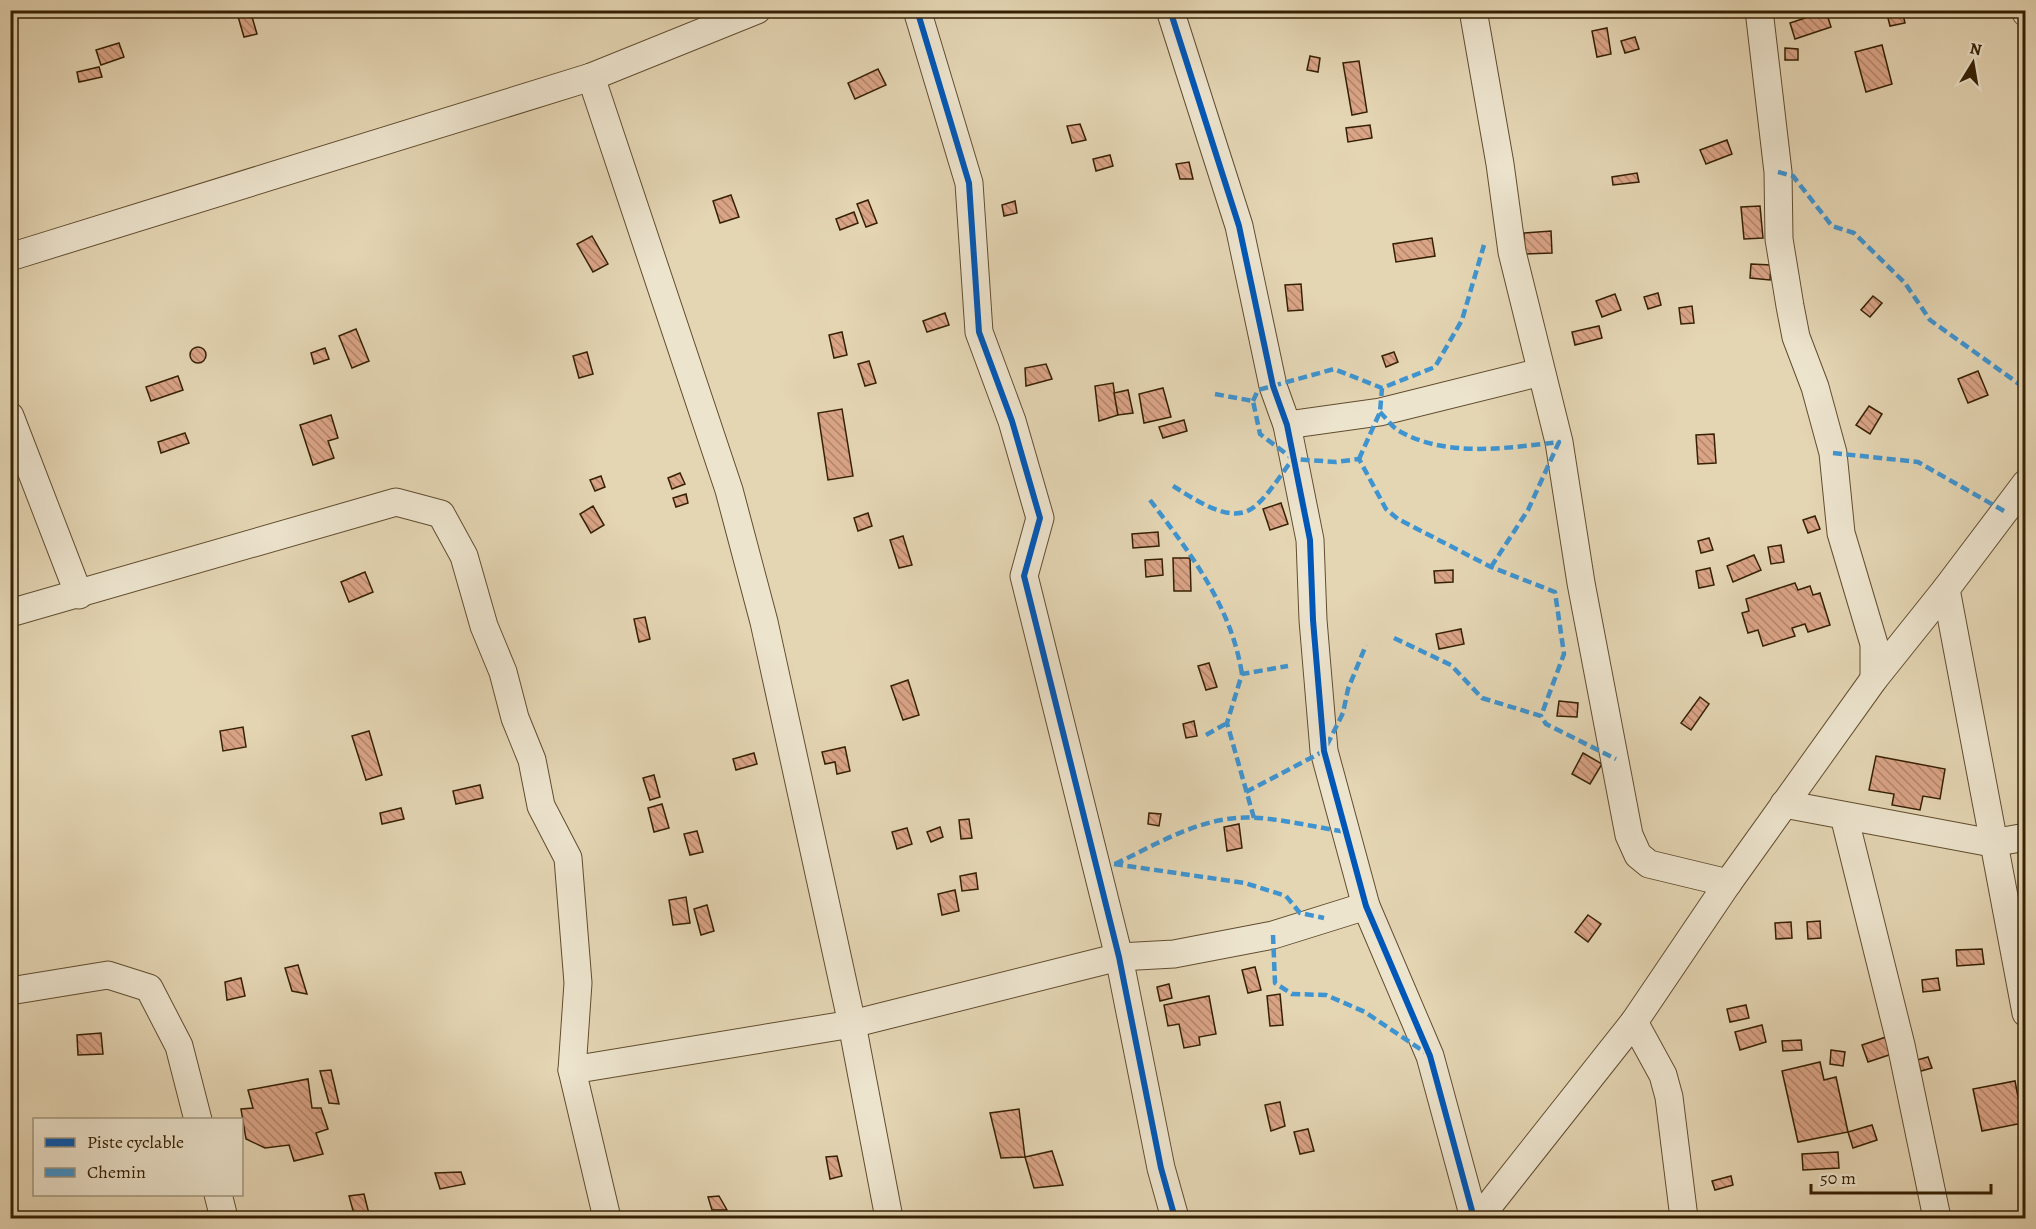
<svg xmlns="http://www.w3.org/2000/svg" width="2036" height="1229" font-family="Alegreya,serif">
<defs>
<pattern id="building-back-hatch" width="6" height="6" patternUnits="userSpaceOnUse" patternTransform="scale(1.5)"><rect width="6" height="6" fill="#daa487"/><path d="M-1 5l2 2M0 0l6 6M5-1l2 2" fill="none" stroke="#b2856c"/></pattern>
</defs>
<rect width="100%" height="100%" fill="#e4d5b3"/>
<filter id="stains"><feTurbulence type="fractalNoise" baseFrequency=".00333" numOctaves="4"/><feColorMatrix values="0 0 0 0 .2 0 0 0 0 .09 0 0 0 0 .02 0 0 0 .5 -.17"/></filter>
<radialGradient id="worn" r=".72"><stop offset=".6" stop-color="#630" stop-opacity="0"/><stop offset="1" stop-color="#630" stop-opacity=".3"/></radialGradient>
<g fill="url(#building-back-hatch)" stroke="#352003" stroke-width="1.5">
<polygon points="250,10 257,34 244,37 237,13"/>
<polygon points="1886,10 1902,10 1905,23 1890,26"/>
<polygon points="1826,11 1831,27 1795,39 1790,23"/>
<polygon points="1607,28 1611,54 1597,57 1592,31"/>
<polygon points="1635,37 1639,49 1625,53 1621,41"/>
<polygon points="119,43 124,57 101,65 96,50"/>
<polygon points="1882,45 1892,84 1866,92 1855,52"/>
<polygon points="1785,48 1798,49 1798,60 1785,60"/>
<polygon points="1310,56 1320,58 1318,72 1307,70"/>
<polygon points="1359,61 1367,112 1352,115 1343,63"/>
<polygon points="99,67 102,77 79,82 77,72"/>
<polygon points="878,69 886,85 855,99 848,83"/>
<polygon points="1080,124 1086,140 1072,143 1067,126"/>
<polygon points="1370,125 1372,138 1348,142 1346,128"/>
<polygon points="1727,140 1732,154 1706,164 1700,150"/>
<polygon points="1110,155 1113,166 1096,171 1093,159"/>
<polygon points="1189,162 1193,179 1180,179 1176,164"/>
<polygon points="1637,173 1639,182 1613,185 1612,177"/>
<polygon points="731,195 739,217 720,223 713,201"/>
<polygon points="868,200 877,223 866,227 857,204"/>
<polygon points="1015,201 1017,213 1004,216 1002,205"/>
<polygon points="1760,206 1763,238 1744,239 1741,207"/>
<polygon points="854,212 858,223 840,230 836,219"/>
<polygon points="1551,231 1552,253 1525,254 1524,233"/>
<polygon points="592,236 608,264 593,272 577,244"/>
<polygon points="1432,238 1435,256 1396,262 1393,244"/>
<polygon points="1751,264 1771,265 1770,280 1750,278"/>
<polygon points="1301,284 1303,310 1288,311 1285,285"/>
<polygon points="1658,293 1661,305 1648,309 1644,297"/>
<polygon points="1615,294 1621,310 1602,317 1596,301"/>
<polygon points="1873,296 1882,303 1870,317 1861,310"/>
<polygon points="1692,306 1694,323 1681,324 1679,308"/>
<polygon points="945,313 949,325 927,332 923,321"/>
<polygon points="1599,326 1602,338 1575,345 1572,332"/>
<polygon points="356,329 369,361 352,368 339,336"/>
<polygon points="842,332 847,355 834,358 829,335"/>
<circle cx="198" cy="355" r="8"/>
<polygon points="325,348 329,359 314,364 311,353"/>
<polygon points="587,352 593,374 579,378 573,356"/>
<polygon points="1394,352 1398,362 1386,367 1382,356"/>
<polygon points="869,361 876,383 865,386 858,364"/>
<polygon points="1046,364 1052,379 1026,386 1025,368"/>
<polygon points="1978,371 1988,395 1968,403 1958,379"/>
<polygon points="178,376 183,390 151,401 146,387"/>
<polygon points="1113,383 1118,415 1099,421 1095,386"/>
<polygon points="1163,388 1171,417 1144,423 1139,394"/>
<polygon points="1128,390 1133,413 1118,415 1114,393"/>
<polygon points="1869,406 1882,414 1870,434 1856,425"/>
<polygon points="842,409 853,476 828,480 818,413"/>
<polygon points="331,415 338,438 328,441 334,458 313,465 300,425"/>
<polygon points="1184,420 1187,431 1163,438 1159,427"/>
<polygon points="185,433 189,443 161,453 158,442"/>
<polygon points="1714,434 1716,463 1698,464 1696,435"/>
<polygon points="680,473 685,484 672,489 668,478"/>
<polygon points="601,476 605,487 595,491 590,480"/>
<polygon points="686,494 688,503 676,507 673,498"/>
<polygon points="1281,503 1288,524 1270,530 1263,509"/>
<polygon points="593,506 604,525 591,533 580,514"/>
<polygon points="868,513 872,526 858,531 854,518"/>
<polygon points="1815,516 1820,529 1808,533 1803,520"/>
<polygon points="1158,532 1159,546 1133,548 1132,534"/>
<polygon points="903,536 912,565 899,568 890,540"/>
<polygon points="1709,538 1713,550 1701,553 1698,541"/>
<polygon points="1781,545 1784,562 1771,564 1768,547"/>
<polygon points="1754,555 1761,570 1733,582 1727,566"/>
<polygon points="1173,558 1190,558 1191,591 1174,591"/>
<polygon points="1162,559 1163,575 1146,577 1145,560"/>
<polygon points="1710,568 1714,585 1699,588 1696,571"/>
<polygon points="1453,570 1453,582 1435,583 1434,571"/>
<polygon points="365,572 373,592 349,602 341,582"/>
<polygon points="1795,583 1798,590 1810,586 1813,595 1820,593 1830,625 1808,632 1805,624 1792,628 1795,636 1763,646 1758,630 1748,633 1742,613 1749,611 1746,599"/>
<polygon points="645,617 650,639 639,642 634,619"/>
<polygon points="1461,629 1464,644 1439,649 1436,634"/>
<polygon points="1209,663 1217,687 1206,690 1198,666"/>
<polygon points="908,680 919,715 903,720 891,686"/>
<polygon points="1700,697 1709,704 1691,730 1681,723"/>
<polygon points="1559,701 1578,703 1577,717 1557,716"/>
<polygon points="1194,721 1197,736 1186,738 1183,724"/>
<polygon points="243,727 246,747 223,751 220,731"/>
<polygon points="369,731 382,775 366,780 352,736"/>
<polygon points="845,747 850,771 837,774 835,762 825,764 822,752"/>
<polygon points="754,753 757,764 736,770 733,759"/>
<polygon points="1583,753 1602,764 1590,784 1572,774"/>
<polygon points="1876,756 1945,769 1940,799 1923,796 1920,810 1892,805 1894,794 1869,790"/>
<polygon points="654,775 660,797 650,800 643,778"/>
<polygon points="480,785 483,798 456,804 453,791"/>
<polygon points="662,804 669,828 654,832 648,808"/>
<polygon points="401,808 404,819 382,824 380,813"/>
<polygon points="1149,813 1161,814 1159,826 1148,824"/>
<polygon points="969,819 972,838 961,839 959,820"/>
<polygon points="1239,824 1242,848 1227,851 1224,827"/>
<polygon points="940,827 943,837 931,842 927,832"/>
<polygon points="907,828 912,844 897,849 892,832"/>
<polygon points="697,831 703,852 690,855 684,834"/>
<polygon points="976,873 978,889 962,891 960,876"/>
<polygon points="955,890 959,911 942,915 938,894"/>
<polygon points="686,897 690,923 673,925 669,900"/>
<polygon points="707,905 714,931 701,935 694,909"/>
<polygon points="1588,915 1601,924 1588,942 1575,932"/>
<polygon points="1820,921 1821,938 1808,939 1807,922"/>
<polygon points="1791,922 1792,938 1776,939 1775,923"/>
<polygon points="1982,949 1984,964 1957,966 1956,950"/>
<polygon points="298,965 307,994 292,991 285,968"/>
<polygon points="1255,967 1261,990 1248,993 1242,970"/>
<polygon points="241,978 245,996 227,1000 225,982"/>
<polygon points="1938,978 1940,990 1923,992 1922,980"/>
<polygon points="1169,984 1172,998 1160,1001 1157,987"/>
<polygon points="1280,994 1283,1025 1270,1026 1267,996"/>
<polygon points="1209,996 1216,1034 1199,1037 1200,1045 1184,1048 1179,1024 1168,1026 1164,1005"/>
<polygon points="1746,1005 1749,1018 1730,1022 1727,1009"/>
<polygon points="1762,1025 1766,1042 1740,1050 1735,1032"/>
<polygon points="101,1033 103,1054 78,1055 77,1035"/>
<polygon points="1889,1036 1895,1053 1868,1062 1862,1045"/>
<polygon points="1801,1040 1802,1050 1783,1051 1782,1041"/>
<polygon points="1831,1050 1845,1052 1843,1066 1830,1064"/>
<polygon points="1928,1057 1932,1068 1921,1071 1917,1060"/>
<polygon points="1820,1062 1824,1080 1836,1077 1848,1132 1798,1142 1782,1071"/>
<polygon points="331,1070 339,1104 329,1103 320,1071"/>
<polygon points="308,1079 312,1108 321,1108 328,1129 316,1133 323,1154 294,1161 289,1145 265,1148 246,1139 241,1109 253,1108 248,1090"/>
<polygon points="2015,1081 2023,1123 1982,1131 1973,1089"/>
<polygon points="1280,1102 1285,1126 1271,1131 1265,1105"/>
<polygon points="1019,1109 1025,1157 1001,1158 990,1113"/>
<polygon points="1872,1125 1877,1140 1853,1148 1848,1132"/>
<polygon points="1308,1129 1314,1151 1300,1154 1294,1132"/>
<polygon points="15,1140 16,1156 10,1156 10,1141"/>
<polygon points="1052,1151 1063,1185 1034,1188 1025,1157"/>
<polygon points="1838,1152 1839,1168 1803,1170 1802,1154"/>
<polygon points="837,1156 842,1176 830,1179 826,1157"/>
<polygon points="461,1172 465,1184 440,1189 435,1173"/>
<polygon points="1731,1176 1733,1185 1715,1190 1712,1181"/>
<polygon points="364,1194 370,1218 355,1218 349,1196"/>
<polygon points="719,1196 727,1210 712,1210 708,1197"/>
</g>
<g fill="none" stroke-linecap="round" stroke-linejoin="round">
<defs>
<g id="street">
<polyline points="917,10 969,183 979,332 1012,421 1040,518 1024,576 1119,957 1161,1168 1175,1218"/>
<polyline points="1170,10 1239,226 1273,386 1287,425 1310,540 1313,620 1324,751 1366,906 1430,1056 1474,1218"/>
<polyline points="1473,10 1500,164 1512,252 1559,442 1581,583 1629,835 1638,855 1649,864 1728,883"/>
<polyline points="1759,10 1778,172 1779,239 1790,306 1796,337 1815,387 1833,453 1841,533 1874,644 1874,679"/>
<polyline points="2025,10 2026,13"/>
<polyline points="591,77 729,490 764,622 852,1024 889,1218"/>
<polyline points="10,257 591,77 757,10"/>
<polyline points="10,416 79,595"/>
<polyline points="1287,425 1380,412 1541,372"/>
<polyline points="1946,589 2026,1013"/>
<polyline points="10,613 396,502 441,514 464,556 484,626 503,672 515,718 532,760 541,806 568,858 578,983 572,1070 607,1218"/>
<polyline points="1784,804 1992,843 2026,837"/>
<polyline points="1844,816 1901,1045 1937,1218"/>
<polyline points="10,991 108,975 149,988 179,1046 198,1120"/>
<polyline points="1634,1022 1663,1075 1669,1097 1684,1218"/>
<polyline points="572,1070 852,1024 1119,957 1174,954 1273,935 1366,906"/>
<polyline points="218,1194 224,1218"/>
<polyline points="1479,1218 1634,1022 1728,883 1874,679 1946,589 2026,483"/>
</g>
</defs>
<use href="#street" stroke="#614d2f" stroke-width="29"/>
<use href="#street" stroke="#ede4ce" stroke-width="27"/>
<g stroke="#3e94d1" stroke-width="4.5" stroke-dasharray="9 4.5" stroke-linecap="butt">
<polyline points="1778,172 1793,176 1832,226 1854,233 1905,283 1930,320 2026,389"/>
<polyline points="1215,394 1253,401 1260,434 1293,459 1336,462 1359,459 1386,509 1398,519 1491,567 1555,592 1564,654 1541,716"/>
<polyline points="1253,401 1258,390 1334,369 1382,388"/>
<path d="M 1380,412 C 1386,418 1392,427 1399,431 C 1447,458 1507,448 1559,442 L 1528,510 L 1491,567"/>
<polyline points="1833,453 1918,462 2004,511"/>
<polyline points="1359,459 1380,412 1382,388 1435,367 1462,320 1484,245"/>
<path d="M 1173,486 C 1193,498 1231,526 1254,507 C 1269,495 1281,474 1293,459"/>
<path d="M 1150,500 C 1191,554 1231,606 1242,674"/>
<polyline points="1394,638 1451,665 1482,698 1541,716 1546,724 1616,759"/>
<polyline points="1206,735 1227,723"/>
<polyline points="1246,792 1324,751 1343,713 1348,689 1366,645"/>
<polyline points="1254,818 1227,723 1242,674 1288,666"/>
<polyline points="1114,864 1245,883 1286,896 1300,913 1324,918"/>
<path d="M 1115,864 C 1151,847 1187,825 1227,819 C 1262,813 1311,827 1347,832"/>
<polyline points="1273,935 1275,983 1292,994 1326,995 1365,1012 1429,1055"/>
</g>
<defs>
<g id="cycleway">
<polyline points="917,10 969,183 979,332 1012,421 1040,518 1024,576 1119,957 1161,1168 1175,1218"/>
<polyline points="1170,10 1239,226 1273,386 1287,425 1310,540 1313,620 1324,751 1366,906 1430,1056 1474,1218"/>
</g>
</defs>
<use href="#cycleway" stroke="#ede4ce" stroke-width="10"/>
<use href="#cycleway" stroke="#0057b8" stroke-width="6"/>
</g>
<rect width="2036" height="1229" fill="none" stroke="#e4d5b3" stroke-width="36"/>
<rect x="12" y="12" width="2012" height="1205" fill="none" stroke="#352003" stroke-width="3"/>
<rect x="18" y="18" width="2000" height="1193" fill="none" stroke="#352003" stroke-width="1.5"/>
<rect x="33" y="1118" width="210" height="78" fill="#ede4ce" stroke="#a3967d" stroke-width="1.5"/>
<rect x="45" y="1138" width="30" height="9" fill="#0057b8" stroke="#a3967d" stroke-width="1.5"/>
<text x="87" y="1148" font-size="18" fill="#352003">Piste cyclable</text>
<rect x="45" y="1168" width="30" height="9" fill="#3e94d1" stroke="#a3967d" stroke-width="1.5"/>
<text x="87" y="1178" font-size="18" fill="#352003">Chemin</text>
<g transform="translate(1973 63) rotate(11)" stroke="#ede4ce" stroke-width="4.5" paint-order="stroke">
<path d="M0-4.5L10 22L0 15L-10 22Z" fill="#352003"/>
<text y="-9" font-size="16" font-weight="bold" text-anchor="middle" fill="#352003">N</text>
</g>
<path d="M1811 1184v9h180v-9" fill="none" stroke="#352003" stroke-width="3"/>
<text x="1820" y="1184" font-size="18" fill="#352003" stroke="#ede4ce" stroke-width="4.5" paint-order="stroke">50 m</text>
<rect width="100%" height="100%" filter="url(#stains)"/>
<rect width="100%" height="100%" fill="url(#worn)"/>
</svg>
